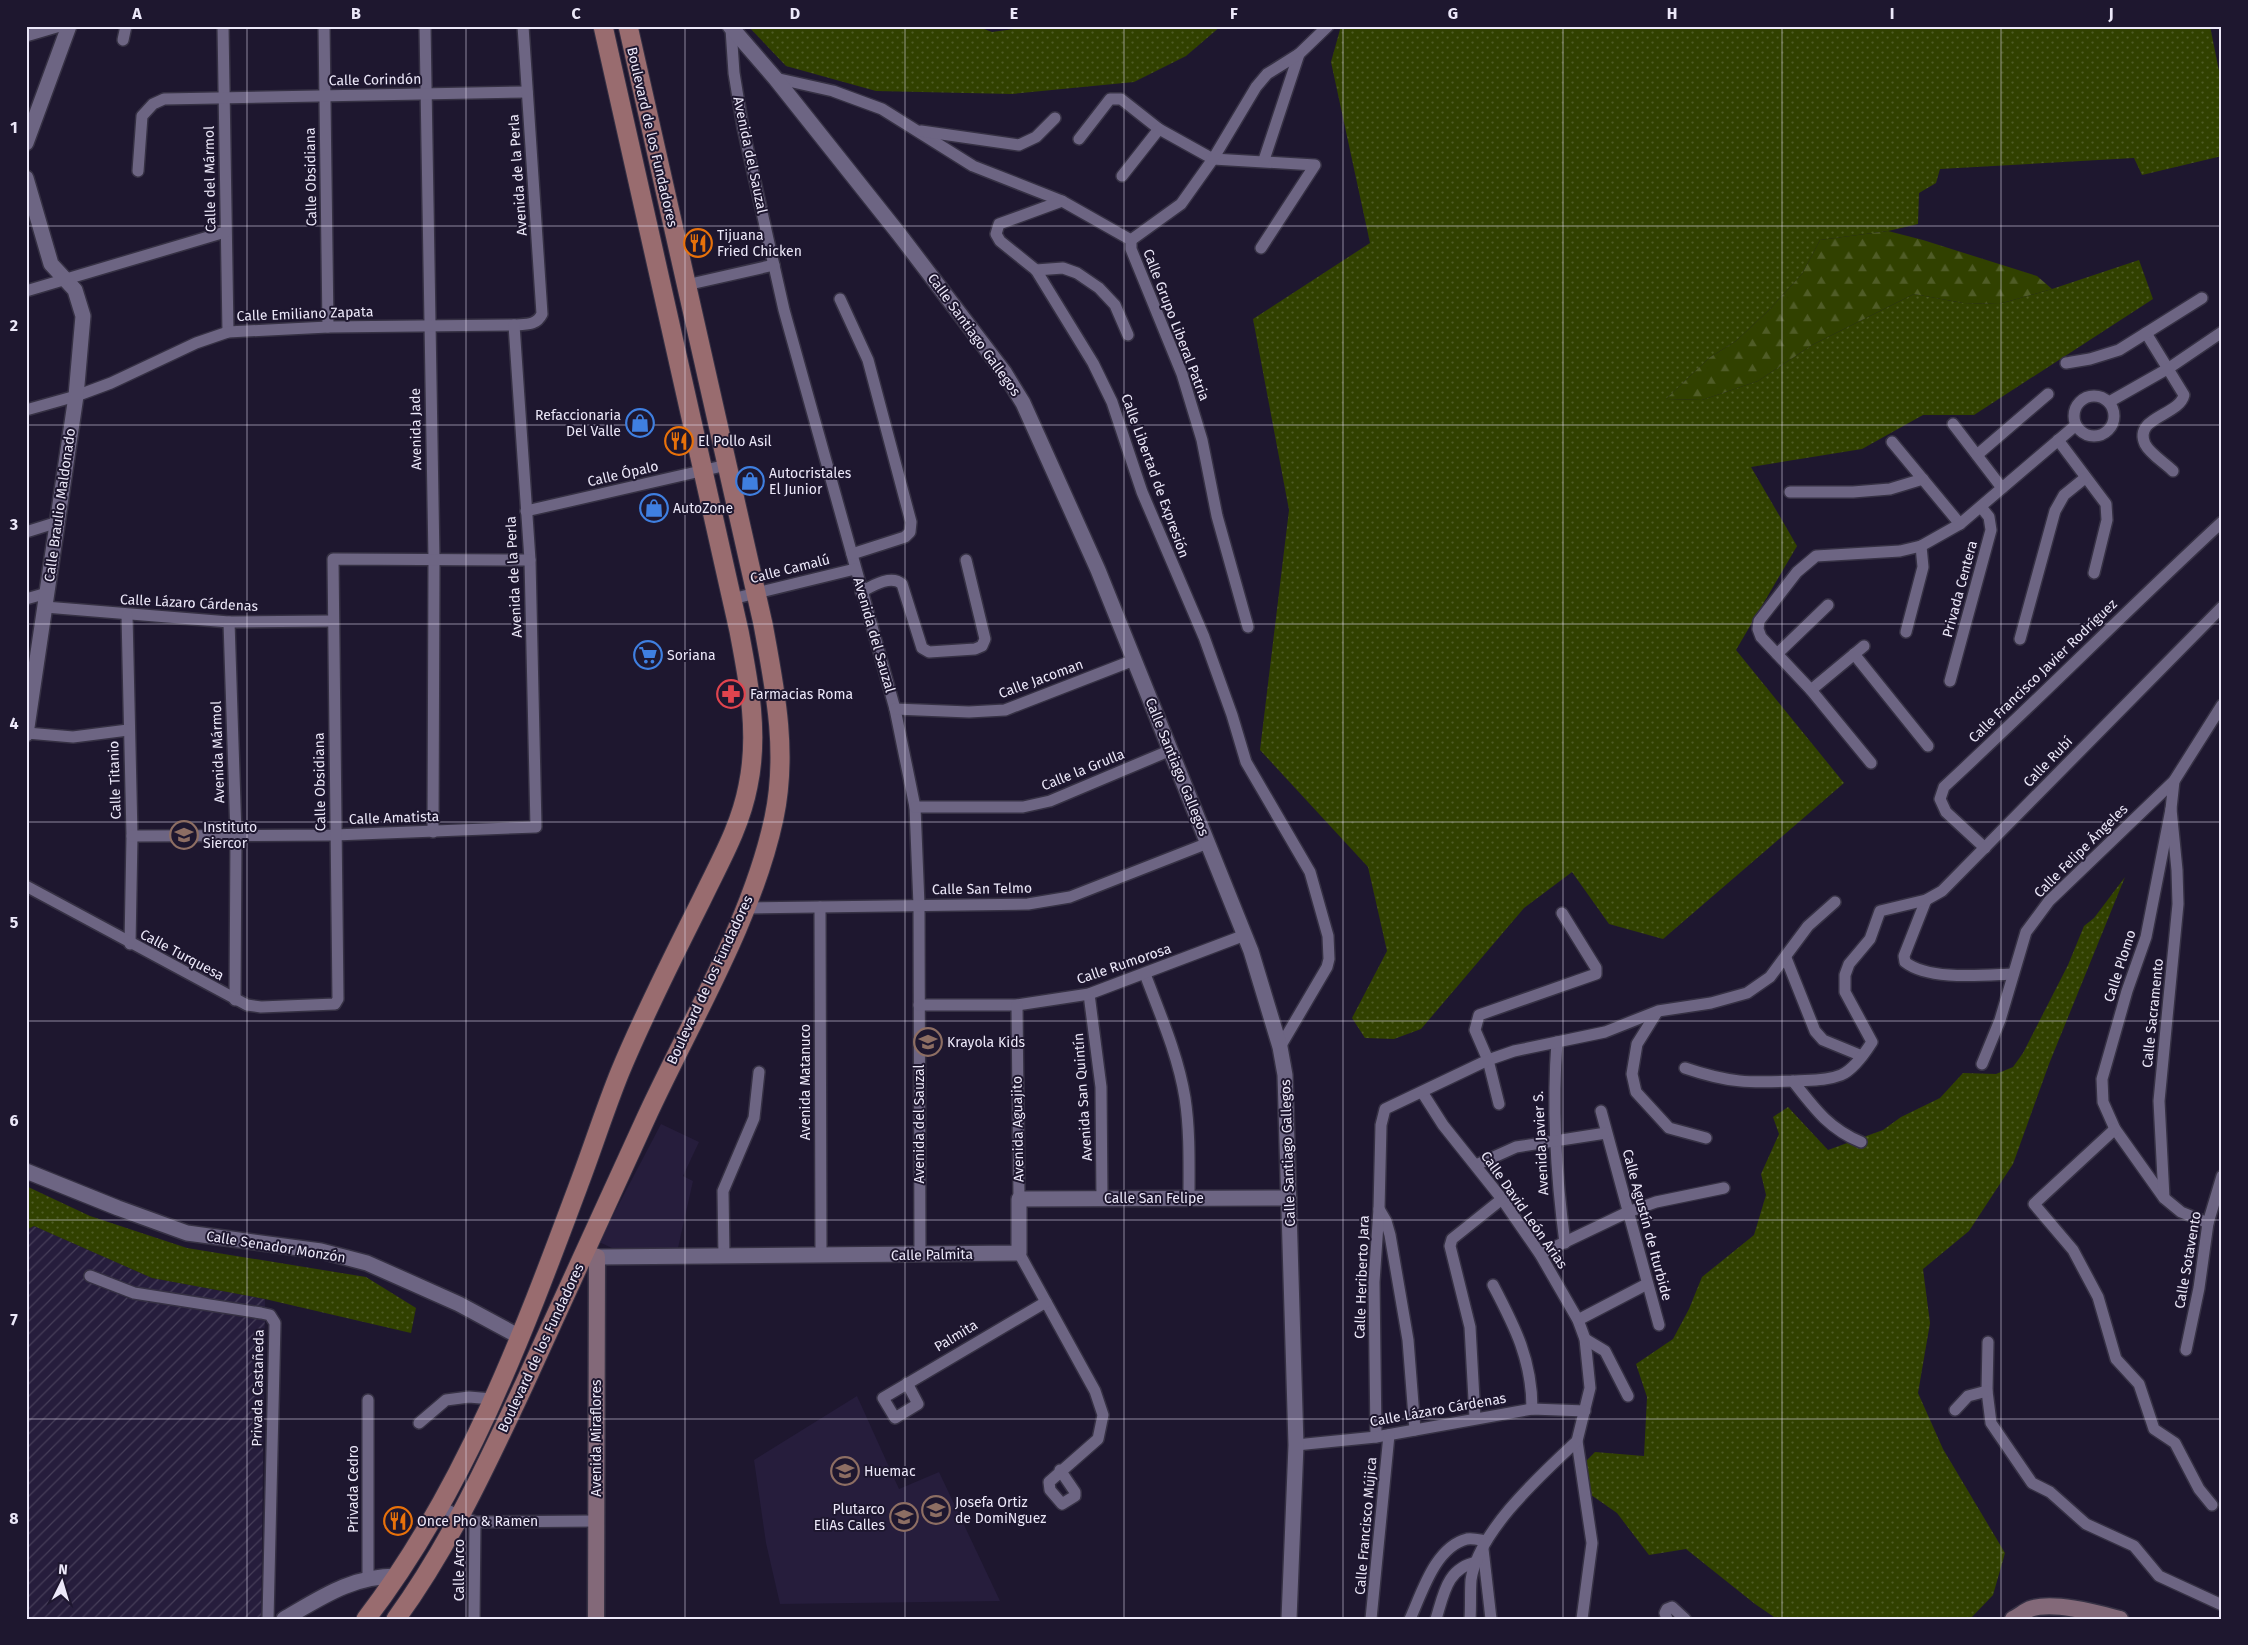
<svg xmlns="http://www.w3.org/2000/svg" width="2248" height="1645" font-family="'Fira Sans',sans-serif">
<defs>
<pattern id="industrial-furrows" width="10" height="10" patternUnits="userSpaceOnUse" patternTransform="scale(1.25)"><rect width="10" height="10" fill="#261d3c"/><path d="M-1 1l2-2M0 10L10 0M9 11l2-2" fill="none" stroke="#463e59"/></pattern>
<pattern id="green-dots" width="8" height="8" patternUnits="userSpaceOnUse" patternTransform="scale(1.25)"><rect width="8" height="8" fill="#314100"/><path d="M2 2h.1M6 6h.1" fill="none" stroke="#4f5c26" stroke-width="1.8" stroke-linecap="round"/></pattern>
<pattern id="forest-firs" width="22" height="20" patternUnits="userSpaceOnUse" patternTransform="scale(1.25)"><rect width="22" height="20" fill="#314100"/><path d="M5 1l3.5 6h-7zM16 11l3.5 6h-7z" fill="#4f5c26"/></pattern>
</defs>
<rect width="100%" height="100%" fill="#1e172f"/>
<g fill="#261d3c">
<polygon points="661,1124 699,1142 683,1176 693,1181 678,1248 612,1248 599,1242"/>
<polygon points="857,1396 899,1489 939,1472 1000,1601 780,1604 766,1543 754,1460"/>
</g>
<polygon fill="url(#industrial-furrows)" points="34,1226 152,1278 265,1299 261,1619 26,1619 26,1230"/>
<g fill="url(#green-dots)">
<polygon points="748,26 976,26 992,32 1037,26 1221,26 1186,56 1134,82 1012,94 876,91 786,66"/>
<polygon points="1341,26 2210,26 2222,86 2222,156 2142,175 2134,158 1940,169 1936,183 1919,193 1918,224 1888,231 1820,240 1802,274 1769,310 1736,341 1709,358 1666,399 1702,400 1758,381 1812,345 1914,294 1963,303 1999,304 2052,289 2139,260 2153,299 1974,415 1923,415 1862,449 1751,467 1797,546 1736,650 1844,783 1663,939 1609,924 1572,872 1524,908 1421,1029 1394,1039 1365,1038 1352,1018 1387,951 1368,867 1260,750 1289,510 1253,319 1370,243 1331,62"/>
<polygon points="2125,877 2049,1064 2013,1164 1969,1231 1923,1269 1930,1323 1918,1393 1943,1449 2005,1553 1993,1595 1970,1619 1777,1619 1755,1604 1686,1549 1649,1555 1617,1513 1584,1490 1581,1466 1595,1452 1644,1456 1647,1397 1636,1364 1673,1339 1689,1309 1702,1277 1754,1235 1766,1195 1761,1174 1779,1134 1773,1117 1788,1107 1828,1150 1883,1130 1901,1117 1940,1098 1963,1073 1996,1074 2013,1067 2023,1053 2068,965 2084,926 2094,918"/>
<polygon points="26,1186 90,1216 187,1248 366,1277 416,1308 411,1333 265,1299 152,1278 34,1226 26,1230"/>
</g>
<polygon fill="url(#forest-firs)" points="1888,231 1923,240 2037,276 2052,289 1999,304 1963,303 1914,294 1812,345 1758,381 1702,400 1666,399 1709,358 1736,341 1769,310 1802,274 1820,240"/>
<g fill="none" stroke-linecap="round" stroke-linejoin="round">
<defs>
<g id="minor">
<polyline points="223,26 228,332"/>
<polyline points="324,26 328,327"/>
<polyline points="425,26 434,560 433,832"/>
<polyline points="731,29 734,73 743,128 784,310 895,709 915,807 919,905 920,1255"/>
<polyline points="26,36 60,26"/>
<polyline points="123,40 126,26"/>
<polyline points="775,78 833,91 882,109 973,166 1062,201 1131,240"/>
<polyline points="921,131 1019,145 1036,137 1055,118"/>
<polyline points="1079,139 1110,99 1121,99 1159,129 1213,159 1315,165 1261,248"/>
<polyline points="1264,160 1299,54"/>
<polyline points="138,171 142,116 153,104 164,99 527,92"/>
<polyline points="1122,176 1159,129"/>
<polyline points="1062,201 999,224 996,234 1000,241 1036,270 1093,363 1112,402 1142,492 1204,637 1232,715 1246,762 1310,872 1328,936 1329,959 1327,967 1280,1047"/>
<polyline points="1131,240 1131,249 1182,374 1202,440 1217,516 1248,627"/>
<polyline points="1131,240 1181,204 1213,159 1256,87 1267,74 1299,54 1328,26"/>
<polyline points="1036,270 1063,268 1077,273 1099,288 1115,305 1128,335"/>
<polyline points="686,285 774,265"/>
<polyline points="26,291 225,232"/>
<polyline points="840,299 868,360 911,522 910,532 905,537 852,554"/>
<path d="M 2146,333 L 2184,395 C 2179,416 2133,417 2145,444 C 2150,454 2165,463 2173,471"/>
<polyline points="2066,363 2090,359 2119,350 2202,298"/>
<circle cx="2094" cy="416" r="20"/>
<polyline points="2109,402 2169,368 2222,332"/>
<path d="M 26,410 L 76,396 L 111,383 L 196,343 L 228,332 L 328,327 L 514,325 C 526,324 536,326 542,314 L 523,26"/>
<polyline points="1953,424 2002,488"/>
<polyline points="2058,440 2106,504 2107,520 2094,573"/>
<polyline points="1892,442 1960,524"/>
<polyline points="1977,455 2048,394"/>
<polyline points="1790,492 1853,492 1890,489 1923,479"/>
<polyline points="526,511 727,465"/>
<polyline points="26,532 58,522"/>
<path d="M 861,592 C 872,586 891,574 902,584 L 922,648 L 929,652 L 975,649 L 982,646 L 985,639 L 966,560"/>
<polyline points="26,599 47,593"/>
<polyline points="732,599 855,569"/>
<polyline points="45,607 229,622 332,621"/>
<polyline points="127,615 132,836 130,944"/>
<polyline points="229,622 236,835 235,1000"/>
<polyline points="1906,632 1923,567 1921,546"/>
<polyline points="2020,639 2055,511 2064,495 2085,478"/>
<polyline points="1777,654 1828,605"/>
<polyline points="1854,654 1928,746"/>
<polyline points="1950,681 1991,530 1989,517 1981,507"/>
<polyline points="1811,690 1864,646"/>
<polyline points="895,709 969,712 1005,710 1134,660"/>
<polyline points="27,733 73,737 128,730"/>
<polyline points="1871,763 1811,690 1761,637 1758,629 1759,621 1797,572 1816,556 1900,551 1921,546 1960,524 2076,425"/>
<polyline points="915,807 1023,807 1050,801 1171,750"/>
<polyline points="2171,809 2146,937 2127,991 2102,1079 2103,1102 2115,1129 2164,1198 2181,1212 2208,1223"/>
<polyline points="132,836 335,835 536,827 530,560 514,325"/>
<path d="M 1985,848 L 1946,812 L 1940,799 L 1944,787 C 2038,700 2128,609 2222,522"/>
<polyline points="26,886 247,1005 261,1007 335,1004 338,999 333,559 530,560"/>
<path d="M 1926,900 L 1904,956 L 1905,962 C 1929,981 1984,975 2013,974"/>
<polyline points="820,907 821,1256"/>
<polyline points="745,908 1028,904 1070,897 1208,843"/>
<polyline points="1786,958 1815,1031 1823,1040 1862,1056"/>
<path d="M 1145,974 C 1160,1014 1178,1055 1185,1098 C 1190,1131 1189,1165 1189,1198"/>
<polyline points="1089,994 1101,1087 1102,1199"/>
<polyline points="919,1005 1017,1005 1089,994 1245,935"/>
<polyline points="1017,1005 1019,1199"/>
<polyline points="1657,1012 1637,1044 1632,1074 1636,1092 1669,1128 1706,1138"/>
<path d="M 1557,1042 C 1552,1109 1556,1176 1565,1243"/>
<polyline points="1982,1064 2000,1020 2026,932 2049,901 2174,781 2222,705"/>
<path d="M 1685,1068 C 1729,1083 1749,1083 1795,1081 C 1810,1080 1826,1081 1841,1075 C 1853,1070 1865,1053 1872,1042 L 1845,992 L 1845,975 L 1849,964 L 1870,939 L 1880,911 L 1926,900 L 1942,891 L 2222,607"/>
<path d="M 1793,1081 C 1814,1108 1829,1129 1861,1142"/>
<polyline points="1422,1092 1443,1125 1502,1199 1540,1254 1578,1320 1585,1339 1590,1388 1577,1441 1592,1543 1582,1619"/>
<polyline points="1499,1104 1488,1060 1475,1030 1479,1015 1596,974 1596,968 1562,913"/>
<polyline points="1601,1111 1659,1325"/>
<polyline points="2115,1129 2034,1204 2073,1250 2098,1297 2116,1359 2139,1384 2154,1429 2175,1443 2199,1489 2212,1505"/>
<polyline points="1476,1165 1516,1147 1606,1133"/>
<polyline points="2164,1198 2159,1101 2178,904 2177,870 2171,809 2174,781"/>
<polyline points="1379,1209 1386,1221 1390,1235 1408,1340 1415,1430"/>
<polyline points="1019,1253 1095,1391 1103,1415 1098,1439 1049,1482 1050,1490 1062,1504 1075,1496 1075,1492 1060,1470"/>
<polyline points="1540,1254 1628,1212 1656,1202 1724,1188"/>
<polyline points="724,1257 723,1191 754,1118 759,1072"/>
<polyline points="90,1276 134,1293 261,1313 270,1315 275,1323 268,1619"/>
<path d="M 1493,1285 C 1515,1327 1532,1360 1532,1409"/>
<polyline points="1578,1320 1647,1284"/>
<polyline points="1585,1339 1605,1351 1628,1396"/>
<polyline points="1988,1342 1987,1391 1991,1423 2032,1483 2050,1492 2086,1524 2134,1546 2159,1576 2222,1605"/>
<polyline points="2186,1350 2199,1288 2208,1223 2222,1176"/>
<polyline points="907,1383 918,1404 895,1418 883,1398 1046,1302"/>
<polyline points="1955,1410 1968,1396 1987,1391"/>
<polyline points="1475,1418 1470,1327 1450,1246 1452,1239 1502,1199"/>
<polyline points="419,1423 446,1400 469,1397 492,1399"/>
<polyline points="1376,1437 1374,1282 1379,1209 1381,1125 1385,1109 1488,1060 1514,1051 1605,1032 1658,1011 1711,1003 1747,993 1770,977 1808,926 1835,902"/>
<polyline points="1296,1445 1376,1437 1532,1409 1585,1411"/>
<polyline points="440,1507 475,1522 596,1521"/>
<polyline points="1483,1549 1491,1619"/>
<polyline points="368,1577 368,1400"/>
<polyline points="474,1619 475,1522"/>
<polyline points="1371,1619 1389,1435"/>
<path d="M 1410,1619 C 1422,1593 1435,1547 1467,1539 C 1473,1538 1480,1540 1486,1541"/>
<path d="M 1436,1619 C 1444,1593 1447,1568 1477,1562"/>
<path d="M 1470,1619 C 1471,1606 1470,1593 1471,1580 C 1478,1531 1542,1474 1577,1441"/>
<polyline points="1667,1619 1665,1613 1667,1609 1672,1607 1685,1619"/>
</g>
<g id="tertiary">
<polyline points="730,26 775,78 899,234 1004,372 1023,403 1098,570 1251,951 1280,1047 1285,1075 1296,1445 1289,1619"/>
<polyline points="26,143 69,26"/>
<polyline points="26,178 51,264 75,290 83,316 76,396 26,734"/>
<polyline points="26,1171 118,1208 187,1233 321,1251 367,1263 459,1304 520,1337"/>
<polyline points="597,1257 1019,1253 1019,1199 1289,1198"/>
<path d="M 284,1619 C 322,1597 352,1576 397,1576"/>
</g>
<g id="secondary">
<polyline points="584,1253 597,1257 596,1619"/>
<path d="M 2013,1619 C 2019,1616 2025,1611 2030,1609 C 2053,1601 2097,1613 2120,1619"/>
</g>
<g id="primary">
<path d="M 366,1619 C 465,1490 523,1334 579,1184 C 593,1147 605,1109 620,1072 C 644,1014 673,957 701,901 C 719,863 740,828 748,786 C 759,734 749,683 739,631 L 603,26"/>
<path d="M 396,1619 C 449,1546 486,1466 524,1385 C 565,1296 605,1207 646,1118 C 690,1022 752,921 774,818 C 788,752 775,689 763,624 L 628,26"/>
</g>
</defs>
<use href="#minor" stroke="#363144" stroke-width="14"/>
<use href="#tertiary" stroke="#363144" stroke-width="18"/>
<use href="#secondary" stroke="#363144" stroke-width="19"/>
<use href="#primary" stroke="#363144" stroke-width="21"/>
<use href="#minor" stroke="#6d6583" stroke-width="11"/>
<use href="#tertiary" stroke="#6d6583" stroke-width="15"/>
<use href="#secondary" stroke="#836979" stroke-width="16"/>
<use href="#primary" stroke="#996c6f" stroke-width="19"/>
</g>
<path fill="none" stroke="#ece8f9" stroke-width="1" stroke-opacity="0.55" d="M 247,26 L 247,1619M 466,26 L 466,1619M 685,26 L 685,1619M 905,26 L 905,1619M 1124,26 L 1124,1619M 1343,26 L 1343,1619M 1563,26 L 1563,1619M 1782,26 L 1782,1619M 2001,26 L 2001,1619M 26,226 L 2222,226M 26,425 L 2222,425M 26,624 L 2222,624M 26,822 L 2222,822M 26,1021 L 2222,1021M 26,1220 L 2222,1220M 26,1419 L 2222,1419"/>
<defs>
<symbol id="restaurant-ring" viewBox="-11 -11 22 22"><circle r="9.5" fill="#1e172f" stroke="#e8710a" stroke-width="1.5"/><path d="M-5-6h1v4h1v-4h1v4h1v-4h1v5L-1.5 .5V6h-2V.5L-5-1ZM5-6V6H3V1.5H1.5Q1.5-4 5-6Z" fill="#e8710a"/></symbol>
<symbol id="shop-ring" viewBox="-11 -11 22 22"><circle r="9.5" fill="#1e172f" stroke="#3f7fe0" stroke-width="1.5"/><path d="M-5-2.5h2.3a2.7 3.5 0 0 1 5.4 0H5L5.5 6h-11ZM-1.5-2.5h3a1.5 2.3 0 0 0-3 0Z" fill="#3f7fe0"/></symbol>
<symbol id="supermarket-ring" viewBox="-11 -11 22 22"><circle r="9.5" fill="#1e172f" stroke="#3f7fe0" stroke-width="1.5"/><path d="M-6-5.5h2.5l.6 2H6L4.5 2H-2.5L-4.4-4H-6ZM-1.5 3.2a1.3 1.3 0 1 0 .1 0ZM3 3.2a1.3 1.3 0 1 0 .1 0Z" fill="#3f7fe0"/></symbol>
<symbol id="pharmacy-ring" viewBox="-11 -11 22 22"><circle r="9.5" fill="#1e172f" stroke="#e0444e" stroke-width="1.5"/><path d="M-2-6h4v4h4v4h-4v4h-4v-4h-4v-4h4Z" fill="#e0444e"/></symbol>
<symbol id="school-ring" viewBox="-11 -11 22 22"><circle r="9.5" fill="#1e172f" stroke="#8d6e63" stroke-width="1.5"/><path d="M0-5L7-2L0 1L-7-2ZM-4 1L0 2.5L4 1V4Q0 6-4 4Z" fill="#8d6e63"/></symbol>
</defs>
<g fill-rule="evenodd">
<use href="#restaurant-ring" x="682" y="227" width="32" height="32"/>
<use href="#shop-ring" x="624" y="407" width="32" height="32"/>
<use href="#restaurant-ring" x="663" y="425" width="32" height="32"/>
<use href="#shop-ring" x="734" y="465" width="32" height="32"/>
<use href="#shop-ring" x="638" y="492" width="32" height="32"/>
<use href="#supermarket-ring" x="632" y="639" width="32" height="32"/>
<use href="#pharmacy-ring" x="715" y="678" width="32" height="32"/>
<use href="#school-ring" x="168" y="819" width="32" height="32"/>
<use href="#school-ring" x="912" y="1026" width="32" height="32"/>
<use href="#school-ring" x="829" y="1455" width="32" height="32"/>
<use href="#school-ring" x="920" y="1494" width="32" height="32"/>
<use href="#school-ring" x="888" y="1501" width="32" height="32"/>
<use href="#restaurant-ring" x="382" y="1505" width="32" height="32"/>
</g>
<g text-anchor="middle" dominant-baseline="central" stroke-width="4" stroke-linejoin="round" paint-order="stroke">
<g font-size="14" fill="#ece8f9" stroke="#1e172f">
<text transform="translate(375 80) rotate(-1)">Calle Corindón</text>
<text transform="translate(652 137) rotate(77)">Boulevard de los Fundadores</text>
<text transform="translate(750 155) rotate(78)">Avenida del Sauzal</text>
<text transform="translate(518 175) rotate(-94)">Avenida de la Perla</text>
<text transform="translate(311 177) rotate(-91)">Calle Obsidiana</text>
<text transform="translate(210 179) rotate(-91)">Calle del Mármol</text>
<text transform="translate(305 314) rotate(-2)">Calle Emiliano Zapata</text>
<text transform="translate(1176 325) rotate(69)">Calle Grupo Liberal Patria</text>
<text transform="translate(974 335) rotate(54)">Calle Santiago Gallegos</text>
<text transform="translate(416 429) rotate(-91)">Avenida Jade</text>
<text transform="translate(623 474) rotate(-13)">Calle Ópalo</text>
<text transform="translate(1155 476) rotate(70)">Calle Libertad de Expresión</text>
<text transform="translate(60 505) rotate(-82)">Calle Braulio Maldonado</text>
<text transform="translate(790 569) rotate(-14)">Calle Camalú</text>
<text transform="translate(514 577) rotate(-93)">Avenida de la Perla</text>
<text transform="translate(1960 589) rotate(-75)">Privada Centera</text>
<text transform="translate(189 603) rotate(3)">Calle Lázaro Cárdenas</text>
<text transform="translate(874 635) rotate(74)">Avenida del Sauzal</text>
<text transform="translate(2043 671) rotate(-44)">Calle Francisco Javier Rodríguez</text>
<text transform="translate(1041 679) rotate(-20)">Calle Jacoman</text>
<text transform="translate(218 752) rotate(-92)">Avenida Mármol</text>
<text transform="translate(2048 762) rotate(-46)">Calle Rubí</text>
<text transform="translate(1177 767) rotate(68)">Calle Santiago Gallegos</text>
<text transform="translate(1083 770) rotate(-22)">Calle la Grulla</text>
<text transform="translate(115 780) rotate(-92)">Calle Titanio</text>
<text transform="translate(320 782) rotate(-91)">Calle Obsidiana</text>
<text transform="translate(394 818) rotate(-2)">Calle Amatista</text>
<text transform="translate(2081 851) rotate(-45)">Calle Felipe Ángeles</text>
<text transform="translate(982 889) rotate(-1)">Calle San Telmo</text>
<text transform="translate(182 955) rotate(28)">Calle Turquesa</text>
<text transform="translate(1124 964) rotate(-19)">Calle Rumorosa</text>
<text transform="translate(2120 966) rotate(-72)">Calle Plomo</text>
<text transform="translate(710 980) rotate(-65)">Boulevard de los Fundadores</text>
<text transform="translate(2153 1013) rotate(-84)">Calle Sacramento</text>
<text transform="translate(805 1082) rotate(-90)">Avenida Matanuco</text>
<text transform="translate(1083 1097) rotate(-94)">Avenida San Quintín</text>
<text transform="translate(919 1124) rotate(-90)">Avenida del Sauzal</text>
<text transform="translate(1018 1129) rotate(-91)">Avenida Aguajito</text>
<text transform="translate(1541 1143) rotate(-93)">Avenida Javier S.</text>
<text transform="translate(1288 1153) rotate(-92)">Calle Santiago Gallegos</text>
<text x="1154" y="1198">Calle San Felipe</text>
<text transform="translate(1524 1210) rotate(55)">Calle David León Arias</text>
<text transform="translate(1647 1225) rotate(75)">Calle Agustín de Iturbide</text>
<text transform="translate(276 1247) rotate(9)">Calle Senador Monzón</text>
<text transform="translate(932 1255) rotate(-1)">Calle Palmita</text>
<text transform="translate(2188 1260) rotate(-80)">Calle Sotavento</text>
<text transform="translate(1362 1277) rotate(-88)">Calle Heriberto Jara</text>
<text transform="translate(956 1336) rotate(-31)">Palmita</text>
<text transform="translate(541 1348) rotate(-65)">Boulevard de los Fundadores</text>
<text transform="translate(258 1388) rotate(-89)">Privada Castañeda</text>
<text transform="translate(1438 1410) rotate(-10)">Calle Lázaro Cárdenas</text>
<text transform="translate(596 1438) rotate(-90)">Avenida Miraflores</text>
<text transform="translate(353 1489) rotate(-90)">Privada Cedro</text>
<text transform="translate(1366 1526) rotate(-85)">Calle Francisco Mújica</text>
<text transform="translate(459 1570) rotate(-90)">Calle Arco</text>
</g>
<g font-size="14" fill="#ece8f9" stroke="#1e172f" text-anchor="start">
<text x="717" y="235">Tijuana<tspan x="717" dy="16">Fried Chicken</tspan></text>
<text x="621" y="415" text-anchor="end">Refaccionaria<tspan x="621" dy="16">Del Valle</tspan></text>
<text x="698" y="441">El Pollo Asil</text>
<text x="769" y="473">Autocristales<tspan x="769" dy="16">El Junior</tspan></text>
<text x="673" y="508">AutoZone</text>
<text x="667" y="655">Soriana</text>
<text x="750" y="694">Farmacias Roma</text>
<text x="203" y="827">Instituto<tspan x="203" dy="16">Siercor</tspan></text>
<text x="947" y="1042">Krayola Kids</text>
<text x="864" y="1471">Huemac</text>
<text x="955" y="1502">Josefa Ortiz<tspan x="955" dy="16">de DomiNguez</tspan></text>
<text x="885" y="1509" text-anchor="end">Plutarco<tspan x="885" dy="16">EliAs Calles</tspan></text>
<text x="417" y="1521">Once Pho &amp; Ramen</text>
</g>
</g>
<rect width="2248" height="1645" fill="none" stroke="#1e172f" stroke-width="55"/>
<g transform="translate(62 1582) rotate(5)" stroke="#1e172f" stroke-width="4" paint-order="stroke">
<path d="M0-4L9 19L0 12L-9 19Z" fill="#ece8f9"/>
<text y="-8" font-size="14" font-weight="bold" text-anchor="middle" fill="#ece8f9">N</text>
</g>
<rect x="28" y="28" width="2192" height="1590" fill="none" stroke="#ece8f9" stroke-width="2"/>
<g font-size="16" text-anchor="middle" font-weight="bold" fill="#ece8f9">
<text x="137" y="19">A</text>
<text x="356" y="19">B</text>
<text x="576" y="19">C</text>
<text x="795" y="19">D</text>
<text x="1014" y="19">E</text>
<text x="1234" y="19">F</text>
<text x="1453" y="19">G</text>
<text x="1672" y="19">H</text>
<text x="1892" y="19">I</text>
<text x="2111" y="19">J</text>
<text x="14" y="133">1</text>
<text x="14" y="331">2</text>
<text x="14" y="530">3</text>
<text x="14" y="729">4</text>
<text x="14" y="928">5</text>
<text x="14" y="1126">6</text>
<text x="14" y="1325">7</text>
<text x="14" y="1524">8</text>
</g>
</svg>
